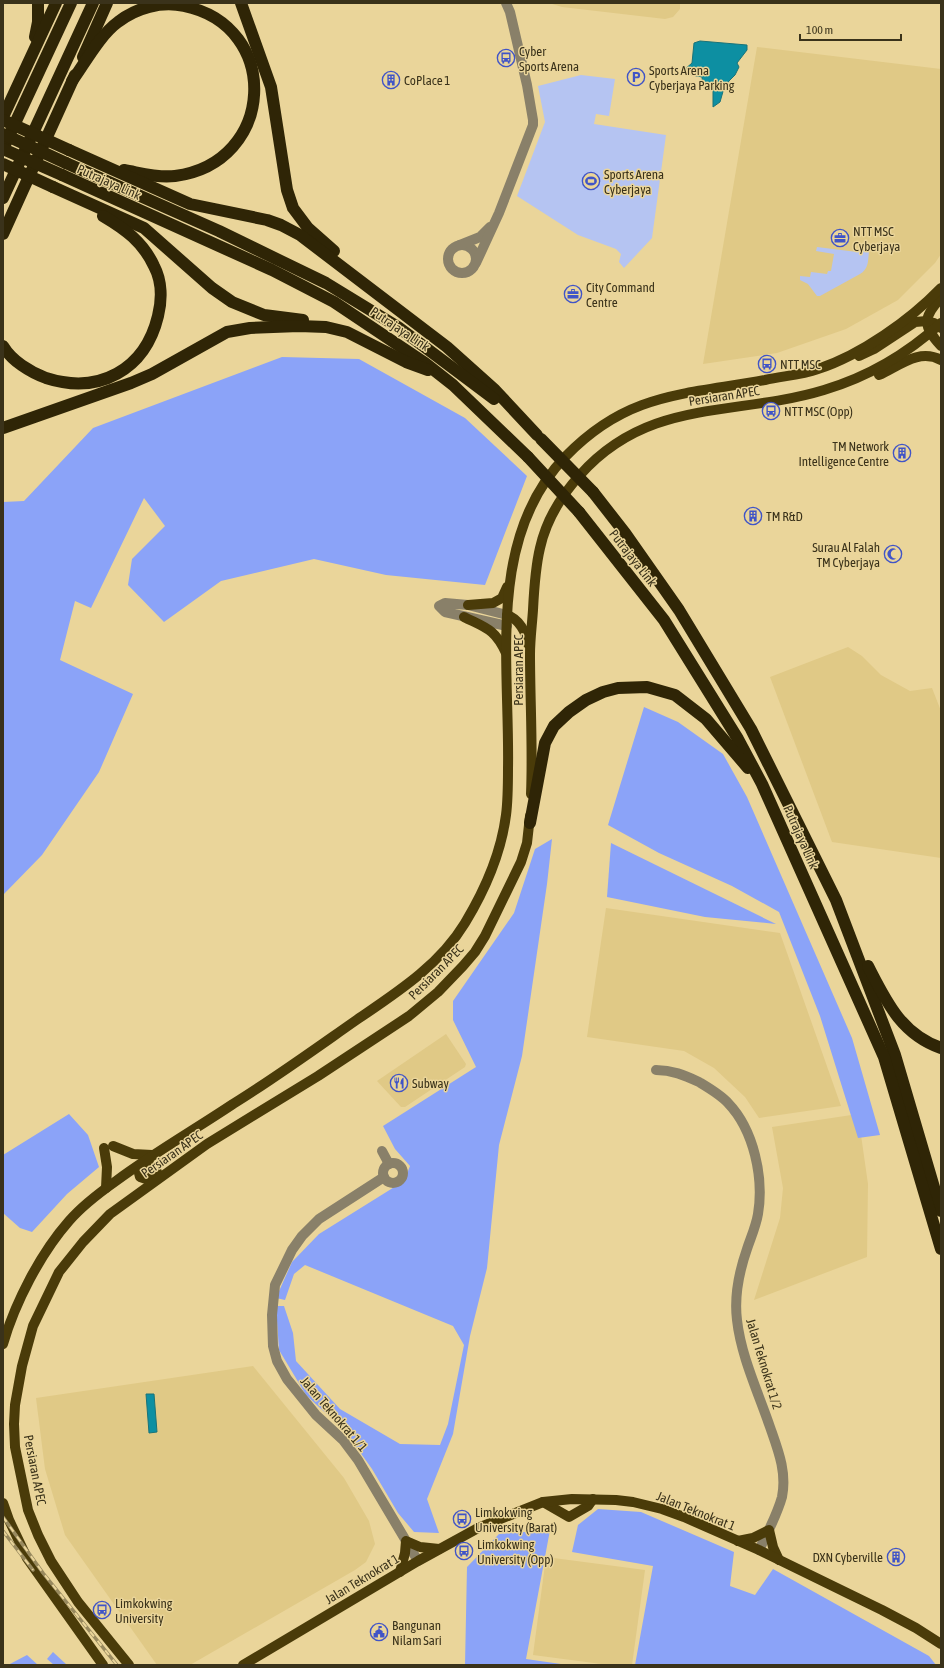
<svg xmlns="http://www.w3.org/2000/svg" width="944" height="1668" font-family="'Asap Condensed',sans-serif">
<rect width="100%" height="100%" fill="#ead59a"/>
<g fill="#e0c986">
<polygon points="549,3 680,3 680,9 673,17 665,19 562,7"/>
<polygon points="757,47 941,69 941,254 935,263 898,300 846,329 777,353 703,364"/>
<polygon points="848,647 862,656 881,675 910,691 932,688 941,711 941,858 832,842 770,677"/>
<polygon points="606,908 780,933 841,1106 759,1118 745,1097 714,1068 684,1051 587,1037"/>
<polygon points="446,1034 466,1064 465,1067 405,1107 401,1107 377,1081"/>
<polygon points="858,1114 868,1184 867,1257 754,1300 780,1218 783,1188 772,1127"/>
<polygon points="253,1366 344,1478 369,1521 375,1544 366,1562 355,1570 190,1665 157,1665 65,1535 45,1469 36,1398"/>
<polygon points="546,1557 645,1570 632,1665 609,1665 533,1655"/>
</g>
<g fill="#b5c4f2">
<polygon points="581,75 615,79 609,116 596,114 594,124 666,135 652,238 624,268 619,262 621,254 616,249 578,235 517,196 545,122 538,86"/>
<path d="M 817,247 L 857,252 L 858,249 L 869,251 C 868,260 869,269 860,274 L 820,296 L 817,296 L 808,284 L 800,280 L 800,276 L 810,277 L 811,272 L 827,274 L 828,271 L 831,271 L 834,254 L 816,251 Z"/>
</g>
<g fill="#8ba3f8">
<polygon points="282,357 359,359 465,418 527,476 485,585 386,575 314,559 221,581 164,622 128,585 132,559 165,526 144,498 91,608 75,601 60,660 133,694 99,772 42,855 3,895 3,502 24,501 93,428"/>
<polygon points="644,707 678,722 723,754 747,797 852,1038 880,1135 858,1138 820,1016 779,912 732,886 659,853 608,825"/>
<polygon points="552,839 547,884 522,1056 499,1145 487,1268 470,1336 453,1434 427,1499 439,1533 414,1532 398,1513 372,1469 345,1431 306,1395 279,1350 276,1306 284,1306 293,1333 296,1361 340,1409 400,1444 440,1445 448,1424 464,1345 453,1326 305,1265 294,1274 285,1300 276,1298 292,1262 319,1234 404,1181 410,1166 395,1149 383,1126 476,1067 453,1020 453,1001 514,913 535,849"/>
<polygon points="611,843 776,924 705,917 607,897"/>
<polygon points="69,1114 88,1135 99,1167 67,1194 32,1232 20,1228 3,1213 3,1155"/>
<polygon points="598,1509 641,1512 734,1552 730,1586 755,1595 773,1569 929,1656 936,1665 635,1665 653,1566 572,1552 578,1525"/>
<polygon points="550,1530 526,1659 568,1665 465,1665 467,1567 499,1534"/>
<polygon points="53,1652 67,1665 54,1665 47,1659"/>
<polygon points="27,1655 38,1665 8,1665"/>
</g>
<g fill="#0d8fa2" stroke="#1a7379">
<polygon points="700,41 747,45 747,50 737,63 739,67 735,75 729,81 724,88 720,102 713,107 713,90 708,87 703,87 702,77 692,75 684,70 692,63 694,43"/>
<polygon points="146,1394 154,1394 157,1432 149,1433"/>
</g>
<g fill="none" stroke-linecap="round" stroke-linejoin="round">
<g stroke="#898069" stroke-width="10">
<circle cx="462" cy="259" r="14"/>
<polyline points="460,245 480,237 490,227"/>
<polyline points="476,263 499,213 533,125 533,120 527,85 510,12 506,3"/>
<polyline points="507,626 445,612 439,606 445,603 468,605 507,615"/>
<path d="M 656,1070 C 672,1070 684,1075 699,1082 C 709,1088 721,1095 728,1103 C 754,1130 764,1178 758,1214 C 756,1226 751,1237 747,1249 C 739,1272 734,1296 737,1320 C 741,1356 758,1392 770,1427 C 778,1450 787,1472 782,1497 C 777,1515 767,1534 759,1550"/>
<polyline points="382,1151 389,1164"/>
<circle cx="393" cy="1173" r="10"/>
<polyline points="384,1177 319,1219 302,1236 292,1250 275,1285 272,1315 273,1346 277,1361 287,1379 316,1415 343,1440 358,1460 418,1561"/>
</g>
<g stroke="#4a3b09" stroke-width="10">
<path d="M 941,298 C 922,318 923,326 941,346"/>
<polyline points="859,356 874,349 915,322 927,321 934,323 941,328"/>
<path d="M 879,375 C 899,366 919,348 941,360"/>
<polyline points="468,605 493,603 502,598 507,587"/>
<path d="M 507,615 C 519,619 526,632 528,644"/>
<path d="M 464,617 C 486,628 495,629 506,653"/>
<path d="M 531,794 C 533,747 530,701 530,654 C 530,640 532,625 533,610 C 534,590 535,569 540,548 C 546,521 561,496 580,475 C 649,397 735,417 824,390 C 868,377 907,354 941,323"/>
<polyline points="113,1146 133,1154 152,1155"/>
<polyline points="104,1148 107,1167 106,1188"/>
<polyline points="149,1163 139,1173 140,1177 146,1179 157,1172"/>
<path d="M 3,1344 C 15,1303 40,1254 69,1221 C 82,1206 99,1193 116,1181 C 154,1153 194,1130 233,1104 C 275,1078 315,1049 355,1021 C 396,993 439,966 465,923 C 485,890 501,854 506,815 C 508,800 508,784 508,768 C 510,664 486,538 566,456 C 628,392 684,395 765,380 C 783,376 801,375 818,369 C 861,355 910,320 941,288"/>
<polyline points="543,1502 569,1517 588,1506 593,1499"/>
<polyline points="3,1503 9,1520 27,1558 103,1665"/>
<polyline points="738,1541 753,1538 769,1530 773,1547 779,1560"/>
<polyline points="400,1572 405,1553 406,1541 420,1547 439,1549"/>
<polyline points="129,1665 78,1602 51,1561 38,1535 28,1510 15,1447 14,1424 15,1405 22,1366 33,1326 59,1272 83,1242 110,1214 207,1144 318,1076 409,1016 438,992 463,966 475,952 485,936 521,862 527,843 530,816"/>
<polyline points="243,1665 418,1561 478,1528 543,1502 572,1499 616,1500 633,1502 662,1509 684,1517 759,1550 882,1610 916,1628 941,1644"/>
</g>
<g stroke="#2f2506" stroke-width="12">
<polyline points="241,3 271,87 287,190 293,208 308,228 334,251"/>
<polyline points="35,37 38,22 38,3"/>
<polyline points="83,57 107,3"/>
<path d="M 72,81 C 85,63 100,35 118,22 C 136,8 161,1 184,6 C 282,26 276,163 175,176 C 157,178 141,173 124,170"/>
<polyline points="3,117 56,3"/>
<polyline points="3,149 71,3"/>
<polyline points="69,150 190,204 267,220 281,225 300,235 447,347 495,390 537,435"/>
<polyline points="66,163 219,231 326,283 398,327 494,399"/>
<polyline points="62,175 272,270 334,302 425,363 453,385 528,457"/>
<polyline points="53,187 144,228 212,288 232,302 264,315 303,320"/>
<polyline points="3,198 93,3"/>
<polyline points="3,234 75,75"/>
<path d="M 3,346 C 12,361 30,372 46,378 C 99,395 145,370 158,316 C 162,300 162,281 154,266 C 143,242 125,229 103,216"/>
<polyline points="3,428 131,383 152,374 227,332 250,328 299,326 326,327 347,332 406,362 428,370"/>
<polyline points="593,492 625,533 679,610 751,729 836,900 895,1055 941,1211"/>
<polyline points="579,512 664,620 738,739 762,784 884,1057 941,1249"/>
<polyline points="530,823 545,743 554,726 569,712 586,700 603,692 618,688 647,687 675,695 706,719 748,768"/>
<path d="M 868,966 C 886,1001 901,1034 941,1048"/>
</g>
<defs>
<g id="rail">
<polyline points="3,1517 43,1573 117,1665"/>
<polyline points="3,1531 33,1570"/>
</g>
</defs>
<use href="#rail" stroke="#998a5f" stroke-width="3.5"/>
<use href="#rail" stroke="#ead59a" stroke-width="2" stroke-dasharray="6" stroke-linecap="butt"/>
<g stroke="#2f2506" stroke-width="12">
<polyline points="3,120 69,150"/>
<polyline points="3,134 66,163"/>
<polyline points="3,149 62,175"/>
<polyline points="3,164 53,187"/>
<polyline points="541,439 593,492"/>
<polyline points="528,457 579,512"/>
</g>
</g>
<defs>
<symbol id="bus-ring" viewBox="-11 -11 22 22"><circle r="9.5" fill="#ead59a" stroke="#4054c7" stroke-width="1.5"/><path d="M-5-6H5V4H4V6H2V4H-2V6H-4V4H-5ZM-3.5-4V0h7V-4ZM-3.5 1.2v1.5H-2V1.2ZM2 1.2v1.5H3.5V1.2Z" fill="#4054c7"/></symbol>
<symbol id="parking-ring" viewBox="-11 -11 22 22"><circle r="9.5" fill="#ead59a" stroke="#4054c7" stroke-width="1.5"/><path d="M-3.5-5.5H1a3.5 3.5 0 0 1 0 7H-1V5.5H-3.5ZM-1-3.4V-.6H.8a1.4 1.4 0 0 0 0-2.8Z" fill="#4054c7"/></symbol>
<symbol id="building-ring" viewBox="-11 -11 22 22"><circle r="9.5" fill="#ead59a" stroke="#4054c7" stroke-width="1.5"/><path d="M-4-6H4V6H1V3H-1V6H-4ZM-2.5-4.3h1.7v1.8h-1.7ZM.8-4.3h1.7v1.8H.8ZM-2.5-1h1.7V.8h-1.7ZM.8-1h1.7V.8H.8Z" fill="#4054c7"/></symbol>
<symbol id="stadium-ring" viewBox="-11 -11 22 22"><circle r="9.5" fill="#ead59a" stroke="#4054c7" stroke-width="1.5"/><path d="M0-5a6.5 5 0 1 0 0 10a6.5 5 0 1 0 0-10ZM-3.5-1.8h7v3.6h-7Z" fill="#4054c7"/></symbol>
<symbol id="office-ring" viewBox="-11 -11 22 22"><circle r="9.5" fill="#ead59a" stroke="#4054c7" stroke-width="1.5"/><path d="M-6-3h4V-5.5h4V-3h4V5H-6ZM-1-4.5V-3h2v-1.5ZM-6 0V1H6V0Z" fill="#4054c7"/></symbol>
<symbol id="mosque-ring" viewBox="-11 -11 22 22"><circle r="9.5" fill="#ead59a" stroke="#4054c7" stroke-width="1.5"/><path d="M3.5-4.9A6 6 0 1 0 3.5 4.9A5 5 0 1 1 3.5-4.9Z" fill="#4054c7"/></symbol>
<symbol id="restaurant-ring" viewBox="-11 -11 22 22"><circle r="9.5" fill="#ead59a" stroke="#4054c7" stroke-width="1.5"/><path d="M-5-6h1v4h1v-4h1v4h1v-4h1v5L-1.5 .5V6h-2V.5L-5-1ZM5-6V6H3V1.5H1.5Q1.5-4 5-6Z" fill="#4054c7"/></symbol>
<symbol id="civic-ring" viewBox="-11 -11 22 22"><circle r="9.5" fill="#ead59a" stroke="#4054c7" stroke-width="1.5"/><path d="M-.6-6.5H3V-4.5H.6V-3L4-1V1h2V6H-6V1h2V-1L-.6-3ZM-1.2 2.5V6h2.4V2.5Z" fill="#4054c7"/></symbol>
</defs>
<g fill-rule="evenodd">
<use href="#bus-ring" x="496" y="48" width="20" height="20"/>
<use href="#parking-ring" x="626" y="67" width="20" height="20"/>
<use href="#building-ring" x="381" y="70" width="20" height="20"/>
<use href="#stadium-ring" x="581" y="171" width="20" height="20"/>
<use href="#office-ring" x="830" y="228" width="20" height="20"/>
<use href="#office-ring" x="563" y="284" width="20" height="20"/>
<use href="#bus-ring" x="757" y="354" width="20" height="20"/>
<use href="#bus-ring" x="761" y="401" width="20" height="20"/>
<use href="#building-ring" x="892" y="443" width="20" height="20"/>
<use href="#building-ring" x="743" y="506" width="20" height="20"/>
<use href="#mosque-ring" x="883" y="544" width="20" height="20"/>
<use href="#restaurant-ring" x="389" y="1073" width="20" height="20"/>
<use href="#bus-ring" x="452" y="1509" width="20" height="20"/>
<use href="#bus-ring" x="454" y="1541" width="20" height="20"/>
<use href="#building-ring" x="886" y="1547" width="20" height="20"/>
<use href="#bus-ring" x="92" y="1600" width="20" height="20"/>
<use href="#civic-ring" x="369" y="1622" width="20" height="20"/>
</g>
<g text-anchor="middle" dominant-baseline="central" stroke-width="3" stroke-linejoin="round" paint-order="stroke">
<g font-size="13" fill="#3a321a" stroke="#ead59a" text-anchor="start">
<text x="519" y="51">Cyber<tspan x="519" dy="15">Sports Arena</tspan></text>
<text x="649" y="70">Sports Arena<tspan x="649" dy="15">Cyberjaya Parking</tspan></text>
<text x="404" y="80">CoPlace 1</text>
<text x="604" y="174">Sports Arena<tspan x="604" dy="15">Cyberjaya</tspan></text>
<text x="853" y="231">NTT MSC<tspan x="853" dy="15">Cyberjaya</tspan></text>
<text x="586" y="287">City Command<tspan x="586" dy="15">Centre</tspan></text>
<text x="780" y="364">NTT MSC</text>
<text x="784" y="411">NTT MSC (Opp)</text>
<text x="889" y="446" text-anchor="end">TM Network<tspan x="889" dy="15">Intelligence Centre</tspan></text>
<text x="766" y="516">TM R&amp;D</text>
<text x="880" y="547" text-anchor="end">Surau Al Falah<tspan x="880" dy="15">TM Cyberjaya</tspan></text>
<text x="412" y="1083">Subway</text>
<text x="475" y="1512">Limkokwing<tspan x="475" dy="15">University (Barat)</tspan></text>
<text x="477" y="1544">Limkokwing<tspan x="477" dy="15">University (Opp)</tspan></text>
<text x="883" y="1557" text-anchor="end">DXN Cyberville</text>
<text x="115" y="1603">Limkokwing<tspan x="115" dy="15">University</tspan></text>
<text x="392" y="1625">Bangunan<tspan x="392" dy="15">Nilam Sari</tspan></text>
</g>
<g font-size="13" fill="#3a321a" stroke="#ead59a">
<text transform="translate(109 182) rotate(24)">Putrajaya Link</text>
<text transform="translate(400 329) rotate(34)">Putrajaya Link</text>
<text transform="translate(724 396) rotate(-9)">Persiaran APEC</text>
<text transform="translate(633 558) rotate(52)">Putrajaya Link</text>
<text transform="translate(518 670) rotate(-90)">Persiaran APEC</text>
<text transform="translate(801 837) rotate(66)">Putrajaya Link</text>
<text transform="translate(436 972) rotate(-45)">Persiaran APEC</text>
<text transform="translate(172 1154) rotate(-35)">Persiaran APEC</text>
<text transform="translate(764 1364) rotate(73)">Jalan Teknokrat 1/2</text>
<text transform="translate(334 1414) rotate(49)">Jalan Teknokrat 1/1</text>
<text transform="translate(35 1470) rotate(79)">Persiaran APEC</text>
<text transform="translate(696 1511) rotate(22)">Jalan Teknokrat 1</text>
<text transform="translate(362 1579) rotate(-31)">Jalan Teknokrat 1</text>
</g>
</g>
<rect width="944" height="1668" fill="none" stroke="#3a321a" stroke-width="8"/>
<path d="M800 34v6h101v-6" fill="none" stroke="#3a321a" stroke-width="2"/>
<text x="806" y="34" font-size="12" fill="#3a321a" stroke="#ead59a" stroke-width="3" paint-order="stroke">100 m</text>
</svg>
